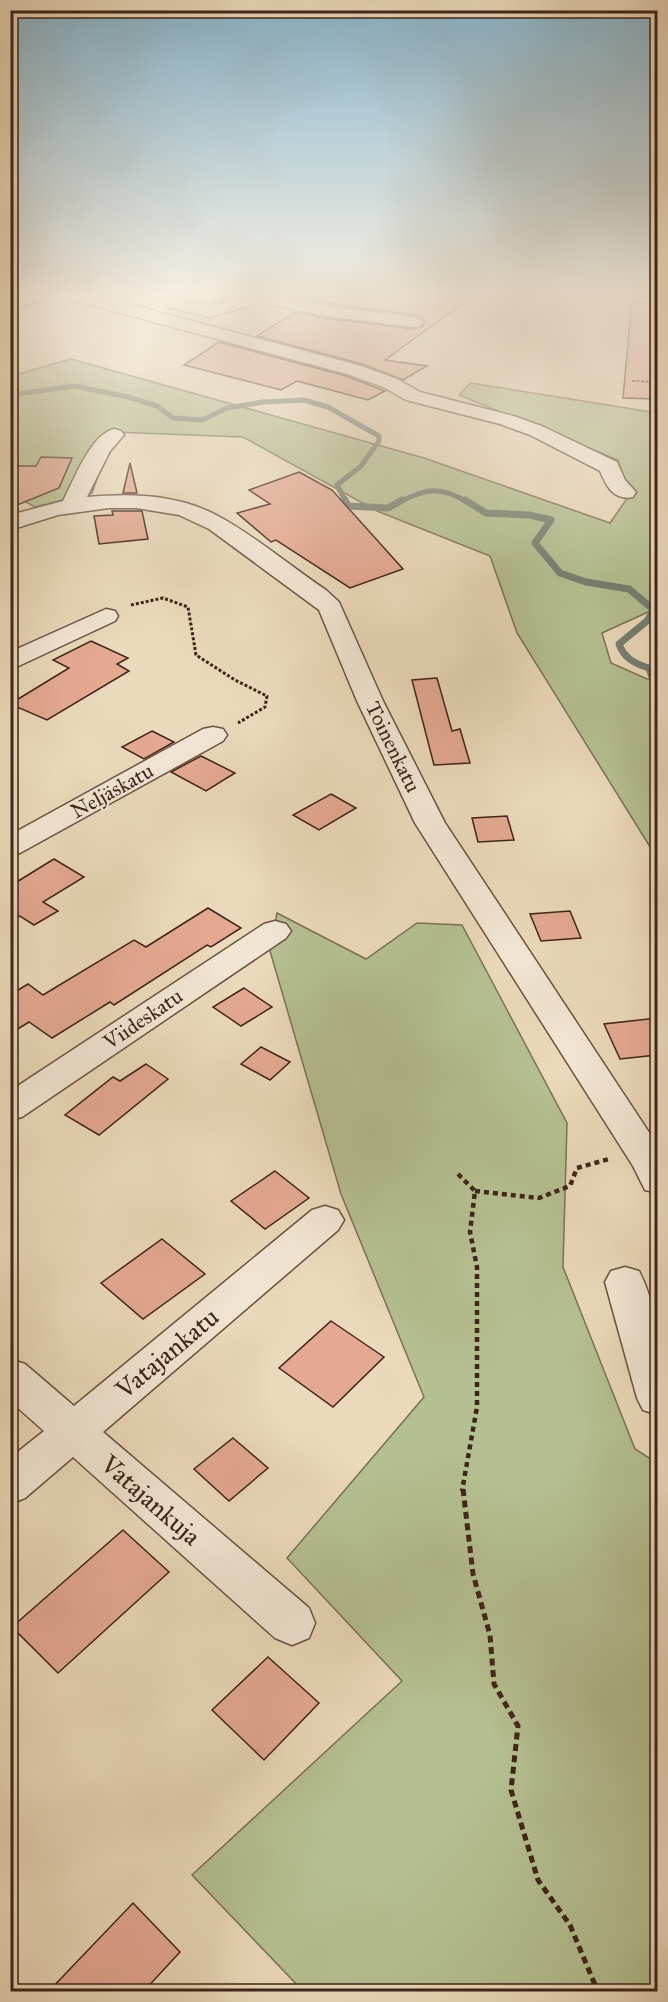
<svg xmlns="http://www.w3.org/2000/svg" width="668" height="2002" font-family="'IM FELL Great Primer',serif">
<rect width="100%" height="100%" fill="#ebd9bb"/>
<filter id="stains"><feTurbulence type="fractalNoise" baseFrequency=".00333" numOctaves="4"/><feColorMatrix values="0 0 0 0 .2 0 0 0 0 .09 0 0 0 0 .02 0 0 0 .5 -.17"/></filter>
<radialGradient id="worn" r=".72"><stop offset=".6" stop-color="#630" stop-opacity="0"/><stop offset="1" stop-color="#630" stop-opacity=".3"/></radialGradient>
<g fill="#b5c092" stroke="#7a7256" stroke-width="1.5">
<polygon points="71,359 424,458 610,523 628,497 618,460 459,395 471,383 657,413 657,608 602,633 611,663 647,679 657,678 657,858 517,633 490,556 377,511 243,437 113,432 92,493 35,507 11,494 11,376"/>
<polygon points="277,913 366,959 417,923 462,925 567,1123 563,1267 635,1449 657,1463 657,1991 303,1991 192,1875 402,1681 287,1558 424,1397 341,1194 270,951"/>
</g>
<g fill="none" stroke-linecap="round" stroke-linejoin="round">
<g stroke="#757f71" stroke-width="5">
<polyline points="10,395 75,386 128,397 157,406 173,418 202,420 227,408 263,402 304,400 328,407 379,436 379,441 361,466 337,485 346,502"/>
<path d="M 400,502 C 426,488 441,486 467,502"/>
</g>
<g stroke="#757f71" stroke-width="7">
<polyline points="345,500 348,506 388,508 402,500"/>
<path d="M 465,500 L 486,513 L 529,515 L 551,520 L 535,543 L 560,573 L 586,582 L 629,589 L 654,610 L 647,621 L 619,644 C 624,658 635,664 649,668 L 658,694"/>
</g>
</g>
<g fill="#e5a993" stroke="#3f2519" stroke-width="1.5">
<polygon points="320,296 473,296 385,360 427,366 403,380 362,364 257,336 295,312 332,319 414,329 422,327 425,322 420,316 313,301"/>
<polygon points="632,300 657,307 657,399 623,398"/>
<polygon points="219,342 346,376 385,391 368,400 297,381 281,390 184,365"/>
<polygon points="41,457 72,458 59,488 10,508 10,466 36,466"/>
<polygon points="130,463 137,493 123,493"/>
<polygon points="299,472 332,490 403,569 350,588 276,540 271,542 237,513 270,504 249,490"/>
<polygon points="112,511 142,511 148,539 99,544 94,516 113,515"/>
<polygon points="91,641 128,658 117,664 129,671 47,720 10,704 69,668 53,660"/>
<polygon points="437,678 452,731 460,729 470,763 434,765 412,680"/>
<polygon points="152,731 174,742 144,759 122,747"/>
<polygon points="201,756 235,773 206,791 171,772"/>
<polygon points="331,794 356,808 319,830 293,815"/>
<polygon points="507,816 514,840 478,842 472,818"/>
<polygon points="54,859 84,877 43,902 58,911 34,925 20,916 10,921 10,880 15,883"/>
<polygon points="208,908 241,928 211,947 207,945 114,1005 110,1002 52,1038 29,1022 10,1034 10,995 28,984 43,995 134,940 146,947"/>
<polygon points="570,911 581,938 541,941 530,914"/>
<polygon points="244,988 272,1007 241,1026 213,1007"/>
<polygon points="657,1018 657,1055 620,1059 604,1024"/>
<polygon points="261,1047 290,1062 270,1080 241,1064"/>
<polygon points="146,1064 168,1079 99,1135 65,1115 113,1077 120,1081"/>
<polygon points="275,1171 309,1198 265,1229 231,1201"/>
<polygon points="162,1239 205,1274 143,1319 101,1283"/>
<polygon points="331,1321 384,1357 333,1407 279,1368"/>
<polygon points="233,1438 268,1468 229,1501 194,1469"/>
<polygon points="123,1530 169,1572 58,1673 12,1627"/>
<polygon points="268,1657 319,1703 264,1760 212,1710"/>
<polygon points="133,1903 180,1952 143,1992 48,1992"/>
</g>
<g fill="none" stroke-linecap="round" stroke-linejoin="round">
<defs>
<g id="minor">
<polygon points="20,296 44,296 41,300 10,312 10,300"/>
<path d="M 69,296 L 99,296 L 361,366 L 397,379 L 420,392 L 514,416 L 544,427 L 617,462 L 625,480 L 636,492 L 633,497 C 614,501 606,486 600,471 L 530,435 L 500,424 L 406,400 L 383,387 L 347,374 L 72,300 Z"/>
<polygon points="243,296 265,296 253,305 209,317 169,307 166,303 169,299 175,298 209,306"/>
<polygon points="281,296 332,307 414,317 420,318 423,322 420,326 414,327 332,317 272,305 269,301 272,297"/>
<path d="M 114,429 L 121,431 L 124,435 L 110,451 L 87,497 C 131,493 178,494 218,516 C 254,535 291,567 326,590 L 339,602 L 383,701 L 445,823 L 658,1146 L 658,1193 L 645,1190 L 633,1166 L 415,823 L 357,701 L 319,610 L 209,529 L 179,515 L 136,508 L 109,508 L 58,515 L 10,530 L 10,515 L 63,501 C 74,480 90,435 114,429 Z"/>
<polygon points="106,609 115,611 118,616 115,621 10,670 10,652"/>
<polygon points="213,727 223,729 227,735 223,741 20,853 10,856 10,835 203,729"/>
<polygon points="275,921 286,924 291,931 286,938 22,1117 10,1120 10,1091 264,924"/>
<polygon points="325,1206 338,1210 344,1220 338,1230 103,1432 309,1608 315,1623 309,1638 292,1645 275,1638 73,1457 25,1498 10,1504 10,1458 44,1431 10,1401 10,1359 25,1364 74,1406 312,1210"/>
<path d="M 625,1267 L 639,1271 C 663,1317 658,1366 658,1415 L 643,1410 L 637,1398 L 605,1282 L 611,1271 Z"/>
</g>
</defs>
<use href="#minor" stroke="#6a5242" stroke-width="3"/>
<g stroke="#3f2519" stroke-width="2" stroke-dasharray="3 1.5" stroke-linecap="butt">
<polyline points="642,296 658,300"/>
<polyline points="632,381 658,382"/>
</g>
<polyline stroke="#3f2519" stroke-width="3" stroke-dasharray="3 2" stroke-linecap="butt" points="131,605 163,598 188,607 196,655 235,680 267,696 265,707 238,723"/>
<g stroke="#3f2519" stroke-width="4.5" stroke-dasharray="5 4" stroke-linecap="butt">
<polyline points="458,1174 475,1191 470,1232 477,1267 477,1407 462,1491"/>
<polyline points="475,1191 539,1198 570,1186 577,1168 609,1159"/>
</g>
<polyline stroke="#3f2519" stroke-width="5" stroke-dasharray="7 4.5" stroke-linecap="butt" points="463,1489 473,1574 490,1635 494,1684 518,1726 511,1790 538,1880 570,1925 598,1992"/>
<use href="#minor" fill="#f2e6d3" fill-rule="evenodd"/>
</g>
<linearGradient id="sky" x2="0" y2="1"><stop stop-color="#88b7d0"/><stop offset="0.51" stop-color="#f6eee0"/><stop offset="1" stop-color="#f6eee0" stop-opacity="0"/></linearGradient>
<rect width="668" height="577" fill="url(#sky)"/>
<g text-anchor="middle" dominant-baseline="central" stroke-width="4.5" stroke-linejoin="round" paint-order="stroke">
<g font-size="21" fill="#3f2519" stroke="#f2e6d3">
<text transform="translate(393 747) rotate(64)">Toinenkatu</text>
<text transform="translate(112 791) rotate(-29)">Neljäskatu</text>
<text transform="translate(143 1019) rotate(-34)">Viideskatu</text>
</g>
<g font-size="26" fill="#3f2519" stroke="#f2e6d3">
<text transform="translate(167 1353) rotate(-40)">Vatajankatu</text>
<text transform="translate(151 1500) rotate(41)">Vatajankuja</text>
</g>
</g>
<rect width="668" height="2002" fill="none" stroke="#ebd9bb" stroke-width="36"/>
<rect x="12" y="12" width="644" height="1978" fill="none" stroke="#3f2519" stroke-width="3"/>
<rect x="18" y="18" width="632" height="1966" fill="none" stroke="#3f2519" stroke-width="1.5"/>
<rect width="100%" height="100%" filter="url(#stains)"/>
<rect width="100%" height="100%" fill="url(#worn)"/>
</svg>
